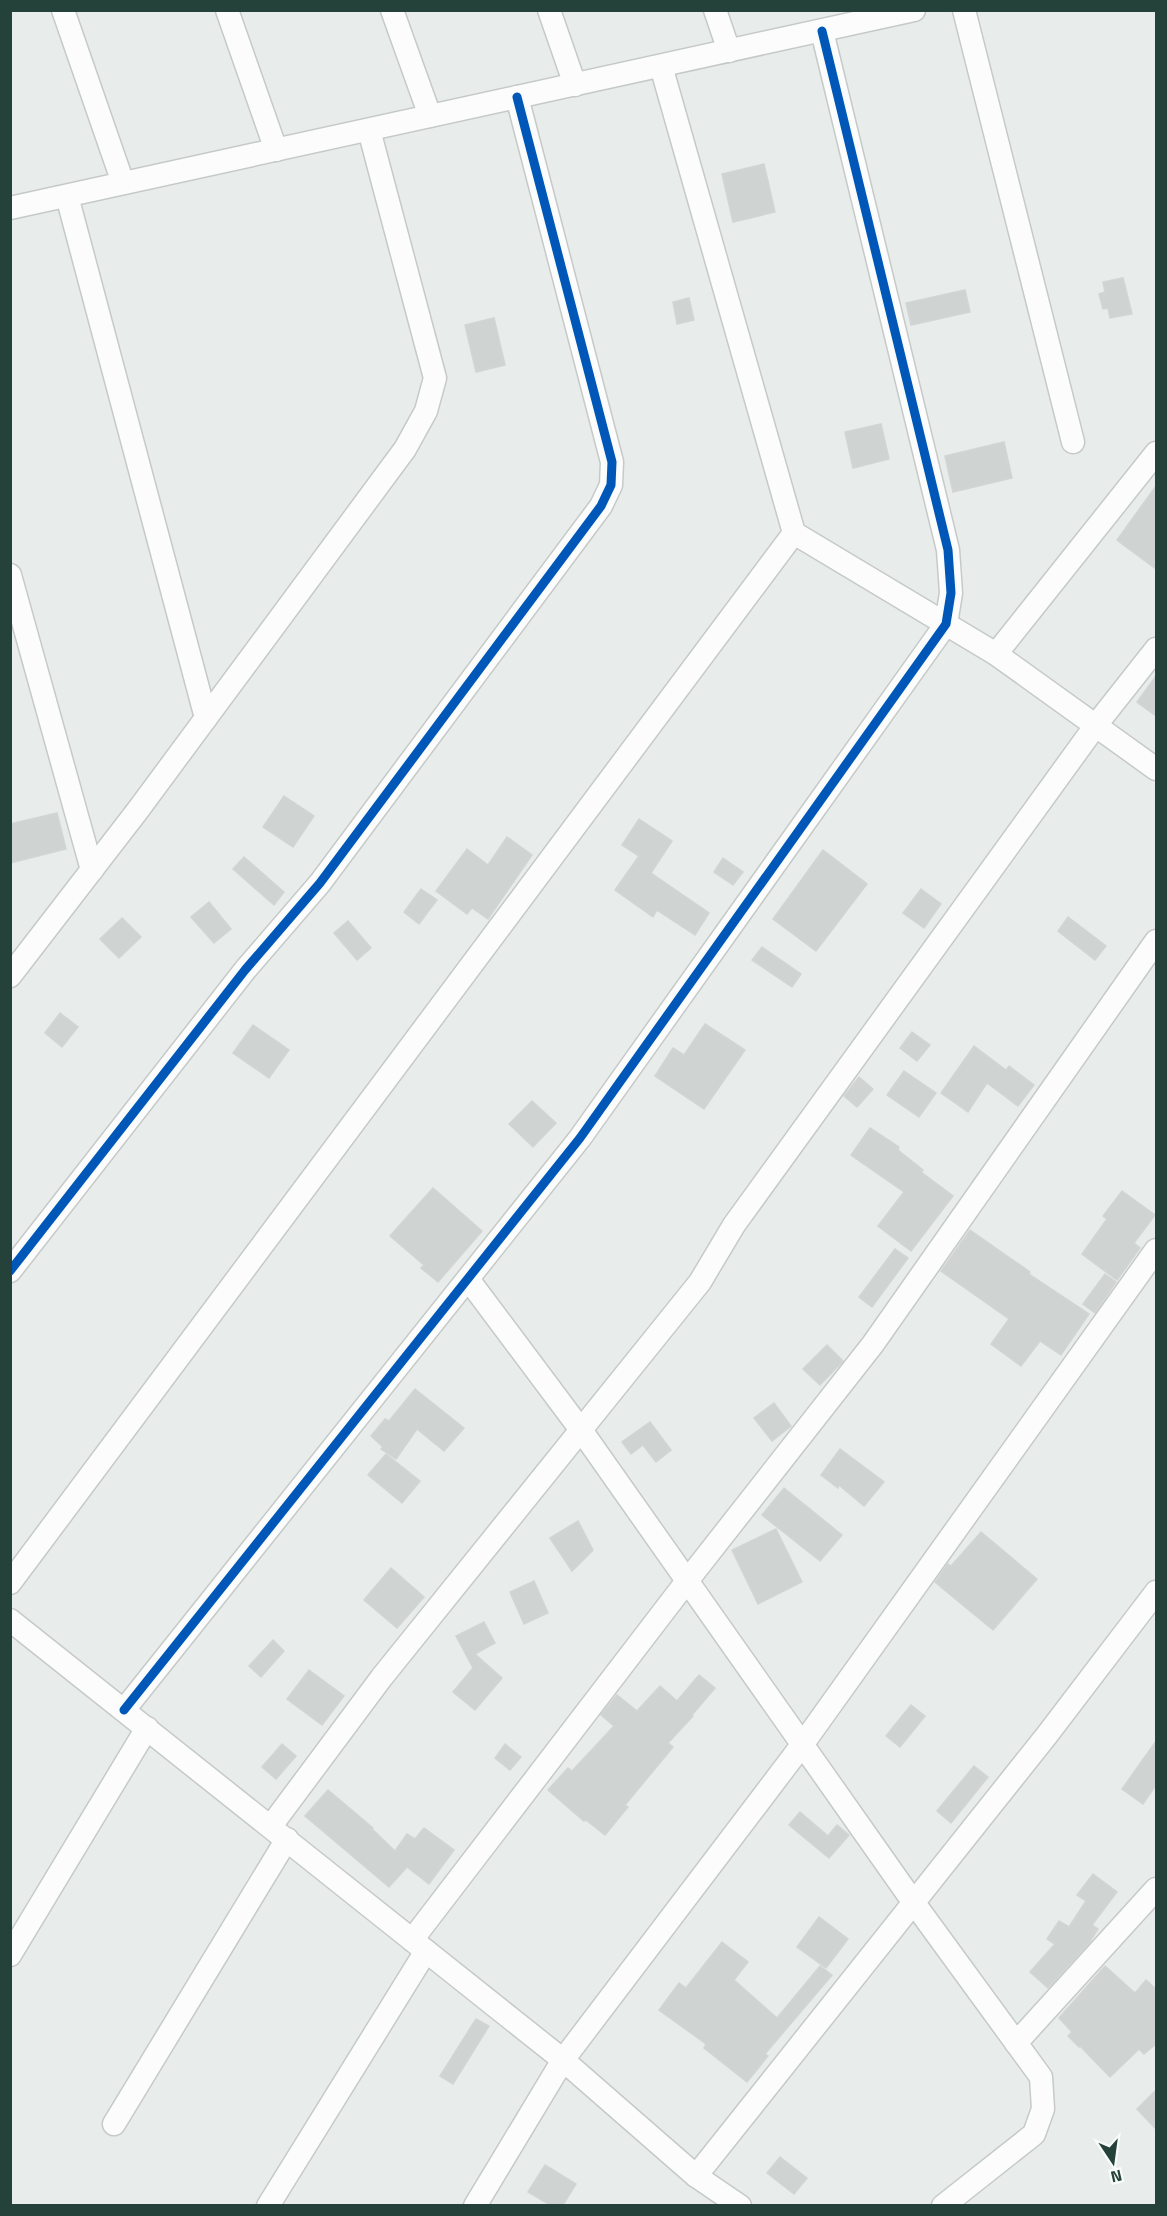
<svg xmlns="http://www.w3.org/2000/svg" width="1167" height="2216" font-family="'Titillium Web',sans-serif">
<rect width="100%" height="100%" fill="#e8edeb"/>
<g fill="#cfd4d2" stroke="#d1d6d4" stroke-width="1.5">
<polygon points="764,164 775,212 733,222 722,174"/>
<polygon points="1123,278 1132,314 1110,318 1108,308 1103,309 1099,294 1105,292 1103,282"/>
<polygon points="965,290 970,312 911,325 906,303"/>
<polygon points="689,298 694,320 677,324 673,302"/>
<polygon points="494,318 505,365 476,372 465,325"/>
<polygon points="881,424 889,459 853,468 845,432"/>
<polygon points="1004,442 1012,478 953,492 945,456"/>
<polygon points="1156,486 1156,569 1117,540"/>
<polygon points="1156,676 1156,716 1137,702"/>
<polygon points="284,796 314,816 293,847 263,827"/>
<polygon points="57,813 66,849 10,863 10,824"/>
<polygon points="639,819 672,841 651,873 709,913 695,935 657,910 653,917 615,890 639,856 622,845"/>
<polygon points="507,837 532,855 488,919 472,908 467,914 436,891 467,849 488,865"/>
<polygon points="823,850 867,884 816,951 773,919"/>
<polygon points="244,857 284,892 274,905 233,869"/>
<polygon points="723,858 743,872 733,885 714,872"/>
<polygon points="421,889 437,900 419,924 404,912"/>
<polygon points="921,889 941,904 924,928 903,913"/>
<polygon points="209,902 231,929 214,943 191,917"/>
<polygon points="1068,917 1106,946 1095,960 1058,931"/>
<polygon points="122,918 141,937 119,958 100,939"/>
<polygon points="348,921 371,948 357,960 334,933"/>
<polygon points="762,947 801,974 792,987 752,960"/>
<polygon points="60,1013 78,1027 62,1047 45,1033"/>
<polygon points="705,1024 745,1050 704,1109 655,1076 673,1048 684,1055"/>
<polygon points="253,1025 289,1050 269,1078 233,1053"/>
<polygon points="912,1032 930,1045 917,1061 900,1048"/>
<polygon points="974,1046 1006,1070 1009,1066 1034,1085 1018,1106 987,1083 968,1112 941,1093"/>
<polygon points="904,1071 936,1093 919,1117 887,1095"/>
<polygon points="859,1077 873,1089 857,1107 844,1096"/>
<polygon points="532,1101 556,1123 533,1147 509,1124"/>
<polygon points="870,1128 899,1147 898,1150 923,1170 921,1172 953,1196 911,1251 878,1226 904,1192 851,1155"/>
<polygon points="433,1188 482,1231 438,1282 421,1268 424,1265 390,1236"/>
<polygon points="1122,1191 1155,1215 1134,1243 1140,1248 1117,1280 1082,1254 1107,1219 1103,1216"/>
<polygon points="970,1230 1030,1272 1029,1274 1089,1314 1061,1355 1040,1341 1021,1366 991,1344 1009,1319 941,1271"/>
<polygon points="895,1249 908,1258 872,1307 859,1297"/>
<polygon points="1105,1274 1116,1282 1095,1313 1083,1304"/>
<polygon points="827,1345 843,1361 820,1385 803,1369"/>
<polygon points="415,1389 464,1428 444,1451 417,1429 396,1459 381,1449 383,1447 371,1436 385,1419 389,1421"/>
<polygon points="774,1403 791,1426 772,1441 754,1418"/>
<polygon points="650,1422 671,1450 656,1462 643,1445 631,1454 622,1442"/>
<polygon points="840,1449 884,1482 864,1506 839,1485 838,1488 821,1475"/>
<polygon points="386,1454 420,1481 402,1503 368,1475"/>
<polygon points="784,1488 842,1535 820,1561 762,1515"/>
<polygon points="578,1521 593,1550 572,1571 550,1538"/>
<polygon points="776,1529 802,1582 758,1604 732,1550"/>
<polygon points="981,1532 1037,1579 993,1630 935,1582 948,1564 951,1566"/>
<polygon points="391,1568 424,1597 397,1628 364,1600"/>
<polygon points="534,1581 548,1613 524,1624 510,1592"/>
<polygon points="484,1622 495,1643 475,1654 502,1678 475,1710 453,1692 473,1668 456,1636"/>
<polygon points="273,1640 284,1651 261,1677 249,1666"/>
<polygon points="309,1670 344,1696 322,1725 287,1699"/>
<polygon points="699,1675 715,1688 692,1715 693,1716 668,1743 673,1747 625,1805 628,1807 605,1835 586,1820 584,1821 548,1790 568,1768 572,1771 614,1726 601,1715 617,1695 637,1711 660,1686 677,1701"/>
<polygon points="911,1705 925,1716 900,1747 886,1736"/>
<polygon points="1156,1741 1156,1785 1143,1804 1122,1789"/>
<polygon points="282,1744 296,1756 276,1779 262,1767"/>
<polygon points="505,1744 521,1757 510,1770 495,1758"/>
<polygon points="974,1766 988,1777 951,1823 937,1811"/>
<polygon points="328,1790 373,1828 372,1829 395,1851 407,1834 415,1839 424,1828 454,1850 429,1884 407,1867 389,1887 305,1816"/>
<polygon points="800,1812 828,1836 837,1825 849,1835 829,1858 789,1825"/>
<polygon points="1093,1874 1117,1892 1092,1925 1098,1929 1089,1943 1048,1988 1030,1972 1055,1944 1047,1939 1059,1921 1069,1927 1086,1901 1077,1895"/>
<polygon points="819,1917 848,1939 826,1968 797,1947"/>
<polygon points="722,1942 748,1962 734,1980 777,2018 820,1966 832,1975 765,2054 768,2056 747,2082 704,2048 706,2044 659,2010 679,1983 686,1988"/>
<polygon points="1105,1966 1135,1993 1146,1980 1156,1989 1156,2044 1144,2054 1139,2049 1110,2077 1080,2046 1079,2047 1068,2036 1072,2032 1059,2018"/>
<polygon points="476,2019 489,2026 453,2084 440,2076"/>
<polygon points="1156,2090 1156,2129 1137,2109"/>
<polygon points="780,2157 807,2178 794,2194 767,2173"/>
<polygon points="545,2165 576,2184 563,2205 550,2205 528,2192"/>
</g>
<g fill="none" stroke-linecap="round" stroke-linejoin="round">
<defs>
<g id="minor">
<polyline points="63,10 123,183"/>
<polyline points="227,10 276,150"/>
<polyline points="392,10 430,116"/>
<polyline points="549,10 575,85"/>
<polyline points="715,10 729,51"/>
<polyline points="964,10 1073,442"/>
<polyline points="661,66 794,533 996,654 1156,769"/>
<polyline points="67,196 206,718"/>
<polyline points="10,208 914,10"/>
<polyline points="10,575 92,870"/>
<polyline points="996,654 1156,453"/>
<polyline points="10,976 138,810 405,449 426,411 435,378 369,130"/>
<polyline points="10,1271 245,970 320,883 601,506 611,485 612,462 517,97"/>
<polyline points="468,1279 581,1430 914,1903 1041,2077 1043,2109 1034,2134 943,2206"/>
<polyline points="10,1583 794,533"/>
<polyline points="10,1620 563,2060 696,2176 740,2206"/>
<polyline points="124,1710 580,1138 946,624 951,593 948,550 822,31"/>
<polyline points="271,1826 382,1677 700,1282 734,1225 1096,725 1156,649"/>
<polyline points="412,1940 687,1581 873,1344 1156,941"/>
<polyline points="10,1955 147,1728"/>
<polyline points="1016,2043 1156,1889"/>
<polyline points="114,2124 287,1839"/>
<polyline points="696,2176 1047,1735 1156,1592"/>
<polyline points="268,2206 426,1951"/>
<polyline points="475,2206 563,2060 802,1745 1156,1250"/>
</g>
</defs>
<use href="#minor" stroke="#c5cac8" stroke-width="25"/>
<use href="#minor" stroke="#fcfcfc" stroke-width="22"/>
<defs>
<g id="cycleway">
<polyline points="10,1271 245,970 320,883 601,506 611,485 612,462 517,97"/>
<polyline points="124,1710 580,1138 946,624 951,593 948,550 822,31"/>
</g>
</defs>
<use href="#cycleway" stroke="#f7fbf9" stroke-width="13"/>
<use href="#cycleway" stroke="#0057b8" stroke-width="9"/>
</g>
<rect width="1167" height="2216" fill="none" stroke="#24423a" stroke-width="24"/>
<g transform="translate(1113 2162) rotate(167)" stroke="#f7fbf9" stroke-width="4.5" paint-order="stroke">
<path d="M0-4.5L10 22L0 15L-10 22Z" fill="#24423a"/>
<text y="-9" font-size="16" font-weight="bold" text-anchor="middle" fill="#24423a">N</text>
</g>
</svg>
